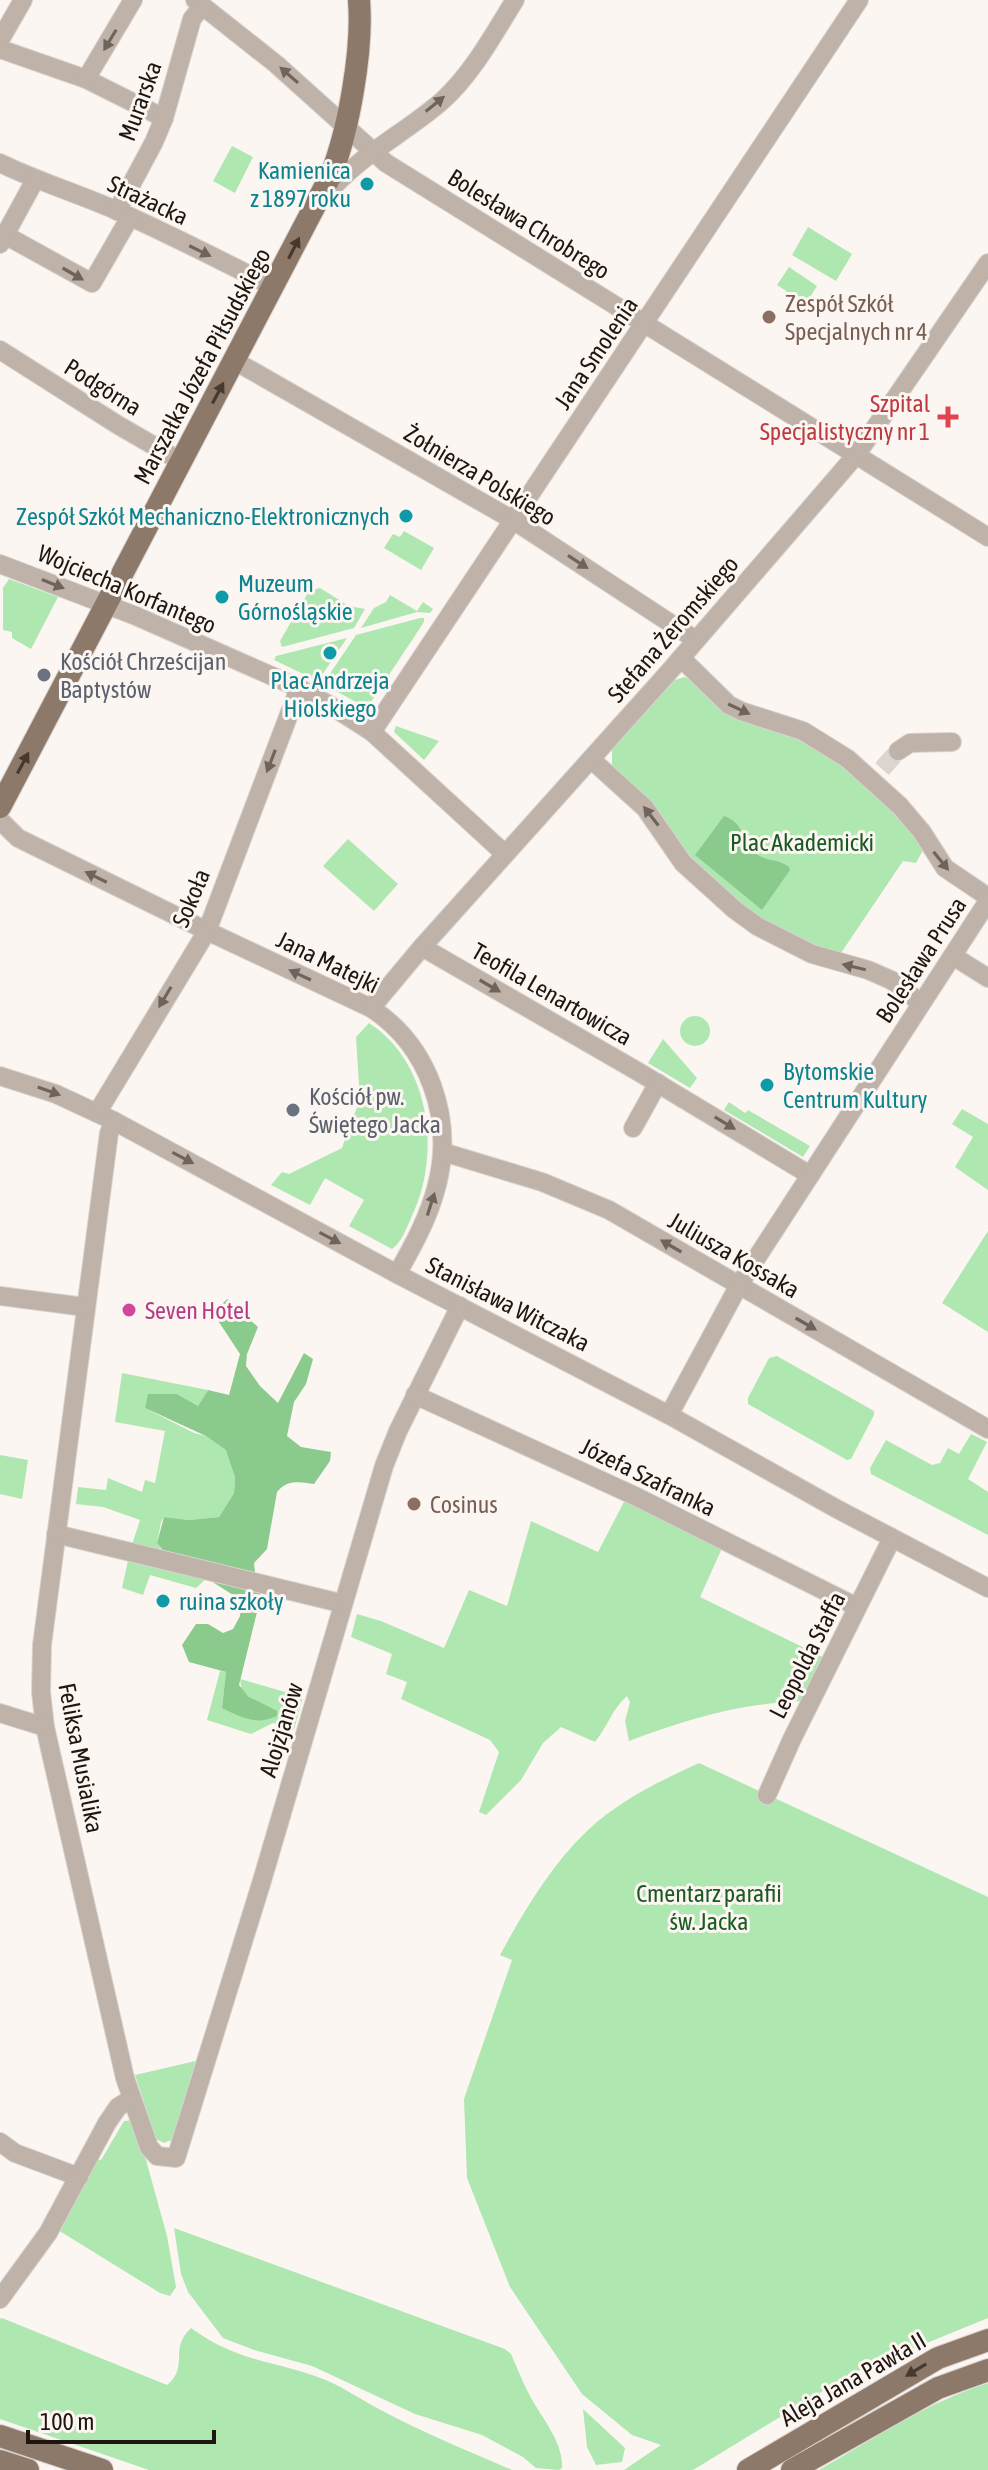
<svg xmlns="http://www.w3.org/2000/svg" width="988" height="2470" font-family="'Asap Condensed',sans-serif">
<rect width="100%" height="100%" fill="#fcf6f2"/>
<g fill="#afe7b0">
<polygon points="232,146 253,157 235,193 213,181"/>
<polygon points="808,227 852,254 836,281 792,255"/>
<polygon points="789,267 817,286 806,304 777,285"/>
<polygon points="404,531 434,548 421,570 384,548 393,534 400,537"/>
<polygon points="9,579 58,597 31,649 12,638 12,632 3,630 3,588"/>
<polygon points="320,588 349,606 365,609 354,628 282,647 280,641 309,591"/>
<polygon points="390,595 417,611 423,602 433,609 430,613 417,612 361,628 374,608 386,602"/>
<polygon points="420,618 424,618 424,622 367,708 323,684 356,635"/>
<polygon points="347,638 318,681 274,660 276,656"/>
<path d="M 684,677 C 705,685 725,699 744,710 C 811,746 884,782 923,850 L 916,863 L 903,861 L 841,953 C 827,953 814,945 801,939 C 721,903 667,832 612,767 L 612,748 L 672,681 Z"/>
<polygon points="396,726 439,741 424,760 394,732"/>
<polygon points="348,839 398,884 374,911 323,866"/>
<circle cx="695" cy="1031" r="15"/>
<path d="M 369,1023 C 431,1063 442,1156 411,1218 C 406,1229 402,1242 392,1249 L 349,1226 L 364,1200 L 325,1178 L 310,1205 L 271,1185 L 282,1172 L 289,1174 L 342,1148 L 352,1118 L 360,1102 L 356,1037 Z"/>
<polygon points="663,1039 697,1078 690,1088 648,1063"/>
<polygon points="729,1102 745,1113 748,1110 810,1146 803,1157 724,1110"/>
<polygon points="962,1109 988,1124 988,1190 955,1167 973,1137 952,1124"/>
<polygon points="988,1231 988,1332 942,1303"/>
<polygon points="777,1356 874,1411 874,1415 851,1459 847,1460 748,1404 748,1398 769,1358"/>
<polygon points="122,1373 208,1390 198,1406 177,1394 149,1394 145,1408 194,1433 206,1436 227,1450 235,1477 234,1493 219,1517 189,1520 164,1517 161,1522 157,1543 165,1552 207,1578 196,1588 150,1575 143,1595 122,1588 130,1551 140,1520 103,1507 76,1504 78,1487 106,1490 108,1478 142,1492 145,1480 155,1483 165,1431 115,1422"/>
<polygon points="971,1434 987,1442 968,1479 988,1492 988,1535 871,1474 870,1468 886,1440 932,1465 940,1463 948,1448 959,1454"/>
<polygon points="0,1455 28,1460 22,1499 0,1494"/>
<path d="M 626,1498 L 723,1546 L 700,1597 L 823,1657 L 803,1701 C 741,1703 686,1719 629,1741 L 625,1721 L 630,1702 L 627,1696 C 613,1708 607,1727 595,1742 L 561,1727 L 543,1743 L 521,1780 L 486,1815 L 479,1812 L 499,1752 L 490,1740 L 401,1699 L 407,1682 L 386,1674 L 392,1654 L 351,1637 L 357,1614 L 381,1621 L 444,1648 L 469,1590 L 507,1606 L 531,1521 L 598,1552 Z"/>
<polygon points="220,1671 226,1672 222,1708 271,1709 242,1692 240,1679 303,1697 294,1730 273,1723 251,1734 207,1720"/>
<path d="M 699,1763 L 988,1897 L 988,2318 L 851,2374 L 693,2470 L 624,2470 L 661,2445 L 632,2435 L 582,2394 L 510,2287 L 467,2178 L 464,2099 L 512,1960 L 500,1955 C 524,1911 551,1865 588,1830 C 620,1800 660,1781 699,1763 Z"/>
<polygon points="200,2060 174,2139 164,2143 156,2139 135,2075"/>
<polygon points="135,2120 167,2236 176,2287 170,2296 160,2293 58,2230 97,2159 101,2160 124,2121"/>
<path d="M 174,2228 L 505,2349 L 511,2354 C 517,2367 522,2381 529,2394 C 540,2416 564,2442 562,2468 L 559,2470 L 536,2468 L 523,2457 L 482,2435 L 415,2414 L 312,2366 L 254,2350 L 223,2338 L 188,2292 L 181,2274 Z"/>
<path d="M 2,2318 L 167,2385 C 190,2366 168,2349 191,2328 C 240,2364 277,2360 328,2381 C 346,2389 360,2399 377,2408 C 421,2432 466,2450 512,2470 L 149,2470 L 0,2419 L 0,2319 Z"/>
<path d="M 988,2383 L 988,2470 L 819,2470 C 873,2439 928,2402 988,2383 Z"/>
<polygon points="583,2409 625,2448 622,2462 596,2465 587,2447"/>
</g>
<g fill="#8bca8d">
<path d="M 724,816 C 745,824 740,837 753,851 C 763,862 778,858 789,867 L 790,870 L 762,910 L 695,855 Z"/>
<path d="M 227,1299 L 258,1327 L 247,1354 L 246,1366 L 260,1386 L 278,1403 L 304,1353 L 313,1359 L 306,1384 L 294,1402 L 287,1436 L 301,1447 L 331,1452 L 330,1461 L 314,1484 C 300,1482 287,1479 277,1492 L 267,1549 L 254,1563 L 255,1572 L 266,1587 L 261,1596 L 239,1685 L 248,1696 L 277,1711 L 277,1716 C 256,1726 241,1717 222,1708 L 226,1672 L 189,1662 L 182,1645 L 196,1624 L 208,1624 L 223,1633 L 233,1629 L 240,1616 L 241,1600 L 165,1552 L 157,1543 L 164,1517 L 189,1520 L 219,1517 L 234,1493 L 235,1477 L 226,1450 L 206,1436 L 145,1408 L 148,1394 L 177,1394 L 198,1406 L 208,1390 L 229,1395 L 240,1354 L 213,1313 Z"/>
</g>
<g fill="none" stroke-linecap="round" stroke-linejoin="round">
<polyline stroke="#dbd4d0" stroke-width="18" stroke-dasharray="18 9" stroke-linecap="butt" points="882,769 898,751"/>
<defs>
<g id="minor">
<polyline points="195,0 276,64 386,163 988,537"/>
<polyline points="0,40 23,0"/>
<polyline points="0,49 86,79 164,118"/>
<polyline points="86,79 133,0"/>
<path d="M 0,163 C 37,181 76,193 113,209 C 168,233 221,261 274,287"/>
<path d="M 326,195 C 359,155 404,134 442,101 C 473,73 493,35 515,0"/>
<polyline points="117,211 154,142 164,118 192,19 202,6"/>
<polyline points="5,235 92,283 130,217"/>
<polyline points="0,244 35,180"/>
<polyline points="0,350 118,425 182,462"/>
<polyline points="235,361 513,520 696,640"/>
<polyline points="0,564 136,616 299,688 333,707 372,732 505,854"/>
<polyline points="681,658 729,705 741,711 803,731 848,759 900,806 922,832 945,868 988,897"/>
<polyline points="372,732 859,0"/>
<polyline points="898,751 910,743 952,742"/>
<polyline points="592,760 645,808 683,863 735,910 757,926 812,954 868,970 891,980 921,1003"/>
<path d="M 0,820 L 18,838 L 207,931 L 371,1008 C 429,1046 454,1118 437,1185 C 429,1217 413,1246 397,1274"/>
<polyline points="422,947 637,1071 810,1175"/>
<polyline points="953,956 988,978"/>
<polyline points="371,1008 422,947 668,673 857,454 988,263"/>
<polyline points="0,1076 56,1094 114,1121 397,1274 669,1415 837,1509 988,1588"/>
<polyline points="97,1113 207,931 299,688"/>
<polyline points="114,1121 109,1133 42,1645 41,1692 45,1727 125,2078 149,2147 157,2156 176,2158 261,1884 384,1466 398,1431 460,1306"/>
<polyline points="633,1128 658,1083"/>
<polyline points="443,1152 542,1182 609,1210 988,1429"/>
<polyline points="0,1296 85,1307"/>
<polyline points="415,1395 635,1496 857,1607"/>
<polyline points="669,1415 739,1285 988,901"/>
<polyline points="56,1534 336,1602"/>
<polyline points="0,1713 45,1727"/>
<polyline points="767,1795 792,1739 892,1538"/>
<polyline points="0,2142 15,2153 79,2177"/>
<polyline points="0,2299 48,2233 107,2123 118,2107 131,2099"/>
</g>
<g id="major">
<path d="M 0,807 L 331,175 C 349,129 363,49 359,0"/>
<polyline points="0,2436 102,2470"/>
<polyline points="0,2461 28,2470"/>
<polyline points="748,2470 938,2358 988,2340"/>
<polyline points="792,2470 938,2388 988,2370"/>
</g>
</defs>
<use href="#minor" stroke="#d9d2ce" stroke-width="20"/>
<use href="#major" stroke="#d9d2ce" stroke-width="24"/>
<use href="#minor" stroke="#beb2a9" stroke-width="18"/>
<use href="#major" stroke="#8d7969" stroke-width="22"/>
</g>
<defs><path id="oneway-solid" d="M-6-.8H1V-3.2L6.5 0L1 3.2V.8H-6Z" transform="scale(2)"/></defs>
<g fill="#6f645c">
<use href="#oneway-solid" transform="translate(110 40) rotate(121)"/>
<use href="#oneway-solid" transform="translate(289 75) rotate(-139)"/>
<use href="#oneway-solid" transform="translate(435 104) rotate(-39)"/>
<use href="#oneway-solid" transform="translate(200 251) rotate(26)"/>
<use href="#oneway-solid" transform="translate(73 274) rotate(30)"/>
<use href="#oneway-solid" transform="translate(578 562) rotate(33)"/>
<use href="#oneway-solid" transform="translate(53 584) rotate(22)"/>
<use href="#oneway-solid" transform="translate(739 709) rotate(25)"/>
<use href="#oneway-solid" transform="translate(271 761) rotate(111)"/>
<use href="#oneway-solid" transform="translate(651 816) rotate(-128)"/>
<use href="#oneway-solid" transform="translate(941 861) rotate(51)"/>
<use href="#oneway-solid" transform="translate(96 877) rotate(-154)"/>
<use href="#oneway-solid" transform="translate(854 967) rotate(-167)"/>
<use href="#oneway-solid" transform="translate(300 975) rotate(-155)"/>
<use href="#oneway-solid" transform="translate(490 986) rotate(30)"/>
<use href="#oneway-solid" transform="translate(165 997) rotate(121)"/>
<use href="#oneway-solid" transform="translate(49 1091) rotate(20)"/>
<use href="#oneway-solid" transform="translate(725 1123) rotate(31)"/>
<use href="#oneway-solid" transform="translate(183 1158) rotate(28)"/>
<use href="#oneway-solid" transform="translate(431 1204) rotate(-72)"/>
<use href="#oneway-solid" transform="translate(330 1238) rotate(28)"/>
<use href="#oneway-solid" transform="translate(671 1246) rotate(-150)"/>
<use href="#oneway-solid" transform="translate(806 1324) rotate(30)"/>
</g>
<g fill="#46392f">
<use href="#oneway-solid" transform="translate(294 248) rotate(-63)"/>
<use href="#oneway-solid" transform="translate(218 393) rotate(-62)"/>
<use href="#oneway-solid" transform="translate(23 763) rotate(-62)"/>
<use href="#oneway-solid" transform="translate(916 2370) rotate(149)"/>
</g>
<g fill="#0f9aa8" stroke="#fcf6f2" stroke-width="3">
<circle cx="367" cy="184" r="8"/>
<circle cx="406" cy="516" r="8"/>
<circle cx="222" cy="597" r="8"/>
<circle cx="330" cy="653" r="8"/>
<circle cx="767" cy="1085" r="8"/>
<circle cx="163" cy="1601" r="8"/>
</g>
<g fill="#8d6e63" stroke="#fcf6f2" stroke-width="3">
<circle cx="769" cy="317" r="8"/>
<circle cx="414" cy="1504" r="8"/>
</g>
<path fill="#e0444e" stroke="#fcf6f2" stroke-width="3" d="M944 405h8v8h8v8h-8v8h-8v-8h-8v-8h8z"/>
<g fill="#6b7280" stroke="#fcf6f2" stroke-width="3">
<circle cx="44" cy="675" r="8"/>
<circle cx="293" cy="1110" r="8"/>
</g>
<circle fill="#d1479c" stroke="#fcf6f2" stroke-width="3" cx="129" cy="1310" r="8"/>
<g text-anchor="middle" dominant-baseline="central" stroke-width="6" stroke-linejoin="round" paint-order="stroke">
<g font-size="24" fill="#201610" stroke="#fcf6f2">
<text transform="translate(140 101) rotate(-70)">Murarska</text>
<text transform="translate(148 200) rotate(25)">Strażacka</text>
<text transform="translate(529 224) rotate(32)">Bolesława Chrobrego</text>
<text transform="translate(596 353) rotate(-56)">Jana Smolenia</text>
<text transform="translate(202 366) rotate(-62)">Marszałka Józefa Piłsudskiego</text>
<text transform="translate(103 387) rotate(32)">Podgórna</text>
<text transform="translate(480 475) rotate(31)">Żołnierza Polskiego</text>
<text transform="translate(127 589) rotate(23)">Wojciecha Korfantego</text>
<text transform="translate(673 629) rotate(-49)">Stefana Żeromskiego</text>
<text transform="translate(191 898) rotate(-67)">Sokoła</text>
<text transform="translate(921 960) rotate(-57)">Bolesława Prusa</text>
<text transform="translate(328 962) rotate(26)">Jana Matejki</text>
<text transform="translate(552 994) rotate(30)">Teofila Lenartowicza</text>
<text transform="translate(734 1255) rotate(30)">Juliusza Kossaka</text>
<text transform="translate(508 1304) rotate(27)">Stanisława Witczaka</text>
<text transform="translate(648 1477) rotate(26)">Józefa Szafranka</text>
<text transform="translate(807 1655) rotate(-63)">Leopolda Staffa</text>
<text transform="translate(281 1730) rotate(-73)">Alojzjanów</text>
<text transform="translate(81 1758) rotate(79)">Feliksa Musialika</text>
<text transform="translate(853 2379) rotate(-30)">Aleja Jana Pawła II</text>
</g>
<g font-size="24" fill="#0d838f" stroke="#fcf6f2" text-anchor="start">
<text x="351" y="170" text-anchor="end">Kamienica<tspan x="351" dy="28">z 1897 roku</tspan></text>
<text x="390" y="516" text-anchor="end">Zespół Szkół Mechaniczno-Elektronicznych</text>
<text x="238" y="583">Muzeum<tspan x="238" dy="28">Górnośląskie</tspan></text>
<text x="330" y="680" text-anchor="middle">Plac Andrzeja<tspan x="330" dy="28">Hiolskiego</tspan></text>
<text x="783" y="1071">Bytomskie<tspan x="783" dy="28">Centrum Kultury</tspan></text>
<text x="179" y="1601">ruina szkoły</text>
</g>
<g font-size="24" fill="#785e54" stroke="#fcf6f2" text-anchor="start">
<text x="785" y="303">Zespół Szkół<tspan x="785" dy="28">Specjalnych nr 4</tspan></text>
<text x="430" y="1504">Cosinus</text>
</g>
<g font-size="24" fill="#be3a42" stroke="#fcf6f2" text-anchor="end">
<text x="930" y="403">Szpital<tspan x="930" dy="28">Specjalistyczny nr 1</tspan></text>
</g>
<g font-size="24" fill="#5b616d" stroke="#fcf6f2" text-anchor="start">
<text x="60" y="661">Kościół Chrześcijan<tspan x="60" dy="28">Baptystów</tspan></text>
<text x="309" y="1096">Kościół pw.<tspan x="309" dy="28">Świętego Jacka</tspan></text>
</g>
<g font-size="24" fill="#1a5a22" stroke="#fcf6f2">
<text x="802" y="842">Plac Akademicki</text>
<text x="709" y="1893">Cmentarz parafii<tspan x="709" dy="28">św. Jacka</tspan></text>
</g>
<g font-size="24" fill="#b23c85" stroke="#fcf6f2" text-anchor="start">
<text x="145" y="1310">Seven Hotel</text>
</g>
</g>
<path d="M28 2430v12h186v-12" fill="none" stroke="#201610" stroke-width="4"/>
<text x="40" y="2430" font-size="24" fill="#201610" stroke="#fcf6f2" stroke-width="6" paint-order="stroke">100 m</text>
</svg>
